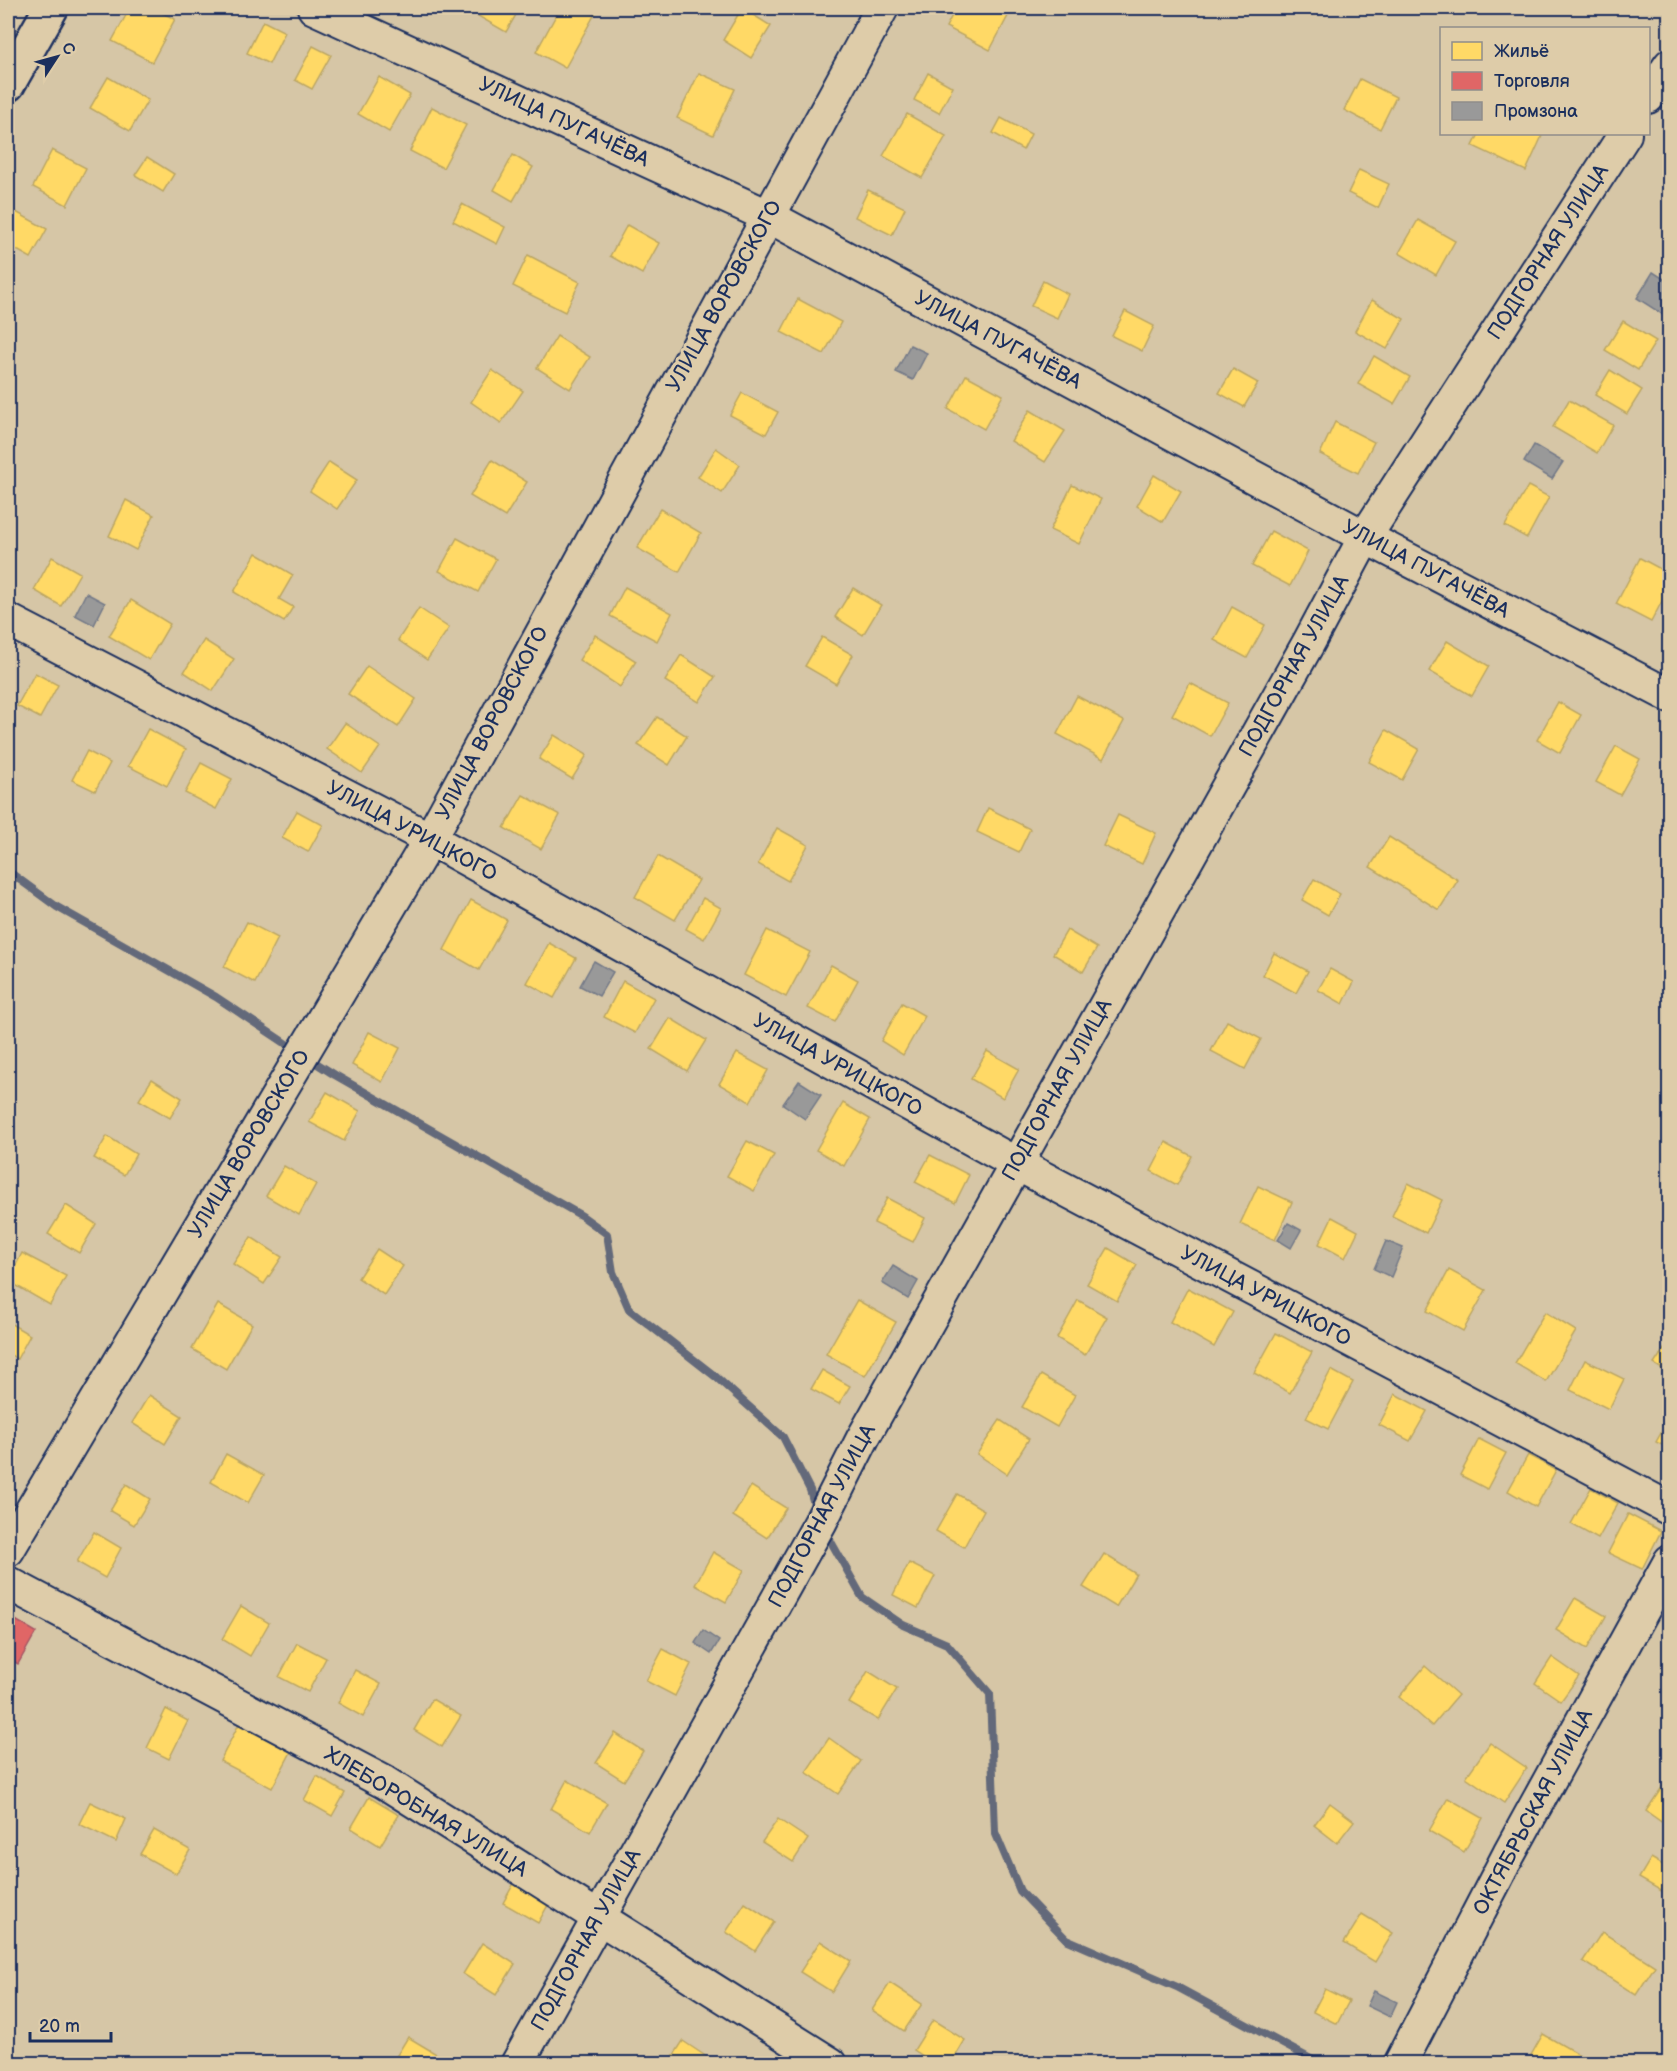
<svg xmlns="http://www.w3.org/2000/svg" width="1677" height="2071" font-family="'Balsamiq Sans',sans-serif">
<rect width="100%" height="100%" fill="#d6c6a6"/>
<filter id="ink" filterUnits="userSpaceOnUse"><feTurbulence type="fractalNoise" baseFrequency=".0167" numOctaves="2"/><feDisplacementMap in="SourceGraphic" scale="12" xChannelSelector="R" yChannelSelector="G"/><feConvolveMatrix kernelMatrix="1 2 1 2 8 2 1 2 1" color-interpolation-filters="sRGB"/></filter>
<g filter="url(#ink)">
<g fill="#ffd966" stroke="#bba664" stroke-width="1.5">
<polygon points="130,8 152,8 175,19 152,62 112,41"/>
<polygon points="473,8 520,8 506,32 471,12"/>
<polygon points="560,8 593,8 597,10 565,68 536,52"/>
<polygon points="742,8 771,26 751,58 723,40"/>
<polygon points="956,8 992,8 1008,16 990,50 946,27"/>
<polygon points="263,21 285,32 269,64 247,53"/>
<polygon points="313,46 331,55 312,89 295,80"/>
<polygon points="699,73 735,89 713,135 677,118"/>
<polygon points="928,73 953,87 939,113 914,100"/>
<polygon points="108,77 148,100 130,131 90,108"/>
<polygon points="379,77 410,95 389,132 358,114"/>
<polygon points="1360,79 1396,97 1380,129 1344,110"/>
<polygon points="432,107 466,125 443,168 410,151"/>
<polygon points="907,114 946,136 922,178 883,156"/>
<polygon points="1001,118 1031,134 1023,150 993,133"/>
<polygon points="1479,134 1537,134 1542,136 1526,171 1473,146"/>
<polygon points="52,150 86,168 67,205 33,187"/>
<polygon points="513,155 533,167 513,201 494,190"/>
<polygon points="147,157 174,174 163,192 135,175"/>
<polygon points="1359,170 1389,184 1378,208 1348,193"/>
<polygon points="868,190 905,208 892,235 855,217"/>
<polygon points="462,204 505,227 497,244 453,221"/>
<polygon points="16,212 47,229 31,258 8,245 8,227"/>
<polygon points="1418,220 1455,241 1436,275 1399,253"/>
<polygon points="627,225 659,243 642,274 610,256"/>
<polygon points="528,255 580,282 565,312 513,286"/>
<polygon points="1043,281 1068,294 1057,318 1031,306"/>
<polygon points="798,299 841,322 824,354 781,332"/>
<polygon points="1372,300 1404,319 1387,349 1355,331"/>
<polygon points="1125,311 1154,326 1142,351 1112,336"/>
<polygon points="1623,321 1656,341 1638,370 1605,350"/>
<polygon points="557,336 590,357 570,389 537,368"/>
<polygon points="1374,356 1410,377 1394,404 1358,384"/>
<polygon points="1233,369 1258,383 1244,407 1219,393"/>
<polygon points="492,370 523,391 501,423 471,402"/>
<polygon points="1610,370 1642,390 1627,414 1595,395"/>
<polygon points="966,375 1003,395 984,429 948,409"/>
<polygon points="742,393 778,412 766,434 730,415"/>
<polygon points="1569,400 1613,425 1597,453 1553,427"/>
<polygon points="1030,410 1065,431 1045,462 1011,441"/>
<polygon points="1335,422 1374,442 1358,473 1320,454"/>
<polygon points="716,448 740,465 722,493 698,477"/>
<polygon points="492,460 527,482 505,517 470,496"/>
<polygon points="329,462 357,480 337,509 310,491"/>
<polygon points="1154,475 1181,491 1163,522 1137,506"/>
<polygon points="1072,485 1101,499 1079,544 1050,530"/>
<polygon points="1528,486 1549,497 1527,538 1505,526"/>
<polygon points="126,500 154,515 136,550 109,536"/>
<polygon points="660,509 701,533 679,572 637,548"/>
<polygon points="1271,531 1308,551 1290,586 1252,566"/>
<polygon points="457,538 496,559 478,592 439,571"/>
<polygon points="256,553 293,575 279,599 293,607 284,622 234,592"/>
<polygon points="52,557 80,573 61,606 34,590"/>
<polygon points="1640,558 1670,574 1670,586 1651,622 1616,604"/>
<polygon points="625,587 672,613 657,641 610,616"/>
<polygon points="853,588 881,605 863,635 835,617"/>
<polygon points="131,600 170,624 149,660 109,636"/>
<polygon points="1232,607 1265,625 1247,658 1214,640"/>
<polygon points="419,608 449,628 427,660 398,640"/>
<polygon points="595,635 636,661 620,687 579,660"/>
<polygon points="822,637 853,655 836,684 805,666"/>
<polygon points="204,640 234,659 213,691 184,672"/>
<polygon points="1447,641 1489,666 1472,696 1429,671"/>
<polygon points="681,655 715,677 699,702 665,681"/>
<polygon points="367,666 416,699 398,727 348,694"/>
<polygon points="35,673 58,685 40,718 17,706"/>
<polygon points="1190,683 1228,703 1210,736 1172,715"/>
<polygon points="1077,696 1124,721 1103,759 1057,734"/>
<polygon points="1558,702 1581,715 1560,753 1537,740"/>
<polygon points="657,717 687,736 669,765 638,745"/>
<polygon points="345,723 380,747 362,773 327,749"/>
<polygon points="148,729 186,749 167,786 128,766"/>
<polygon points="1386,730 1419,749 1402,780 1369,762"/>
<polygon points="554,735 587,755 572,779 539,759"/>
<polygon points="1616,746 1640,759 1620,795 1596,782"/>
<polygon points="87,751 110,763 95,791 72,780"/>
<polygon points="201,763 232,779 216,809 185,793"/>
<polygon points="523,795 560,815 541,849 504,828"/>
<polygon points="988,808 1030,829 1019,852 977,832"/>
<polygon points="297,811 323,825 308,852 282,838"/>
<polygon points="1118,815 1156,833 1142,864 1103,846"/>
<polygon points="777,828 808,845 788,881 758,864"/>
<polygon points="1389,837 1458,880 1439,910 1370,867"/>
<polygon points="658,856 699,880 675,920 635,897"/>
<polygon points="1314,879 1340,894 1328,915 1302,900"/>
<polygon points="703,898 721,908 704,939 686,929"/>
<polygon points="471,900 507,920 479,970 444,950"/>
<polygon points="247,922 278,938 255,983 224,967"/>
<polygon points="767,930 810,952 786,997 744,975"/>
<polygon points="1067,930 1097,948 1083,972 1053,954"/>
<polygon points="549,943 576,958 554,998 527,983"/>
<polygon points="1274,953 1308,971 1296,993 1263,975"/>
<polygon points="831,965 858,980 835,1022 808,1008"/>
<polygon points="1330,969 1354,982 1343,1004 1318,990"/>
<polygon points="623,981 654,998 635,1033 604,1017"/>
<polygon points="902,1003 925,1016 903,1055 881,1041"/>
<polygon points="670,1018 706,1040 687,1071 651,1049"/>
<polygon points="1227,1021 1261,1039 1245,1069 1211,1051"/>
<polygon points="369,1032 400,1048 382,1082 352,1065"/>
<polygon points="987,1051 1019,1069 1003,1098 971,1079"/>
<polygon points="737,1053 768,1070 750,1102 719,1084"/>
<polygon points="152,1079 182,1098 170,1118 139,1100"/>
<polygon points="327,1092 360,1111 344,1141 309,1122"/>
<polygon points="843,1103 870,1119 844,1166 816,1150"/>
<polygon points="107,1136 136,1154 124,1175 94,1158"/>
<polygon points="747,1141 774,1155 754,1191 727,1176"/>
<polygon points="1166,1142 1192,1156 1177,1185 1151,1171"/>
<polygon points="930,1155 969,1175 955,1203 915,1182"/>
<polygon points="284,1166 316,1184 299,1215 266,1196"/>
<polygon points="1408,1183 1442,1200 1426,1233 1392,1216"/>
<polygon points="1258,1186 1292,1202 1275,1240 1240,1224"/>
<polygon points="887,1198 925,1218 913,1242 874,1223"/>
<polygon points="66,1205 96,1224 79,1253 48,1234"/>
<polygon points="1332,1217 1358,1231 1345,1258 1319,1244"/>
<polygon points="251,1237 282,1257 264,1284 233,1264"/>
<polygon points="1108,1248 1137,1265 1117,1301 1087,1284"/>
<polygon points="377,1249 403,1266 384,1295 358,1278"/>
<polygon points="22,1253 66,1276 50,1305 8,1281"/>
<polygon points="1449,1270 1486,1290 1463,1331 1427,1311"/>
<polygon points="1188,1288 1233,1312 1214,1347 1170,1322"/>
<polygon points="857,1300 896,1322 865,1376 826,1354"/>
<polygon points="1078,1300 1107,1317 1085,1355 1057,1338"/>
<polygon points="218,1304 252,1324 226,1369 192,1349"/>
<polygon points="1545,1312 1576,1331 1546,1382 1515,1363"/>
<polygon points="8,1322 30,1335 17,1359 8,1353"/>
<polygon points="1276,1333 1312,1352 1290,1393 1254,1373"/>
<polygon points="1667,1345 1670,1346 1670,1374 1654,1364"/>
<polygon points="1585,1360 1624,1379 1609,1409 1570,1390"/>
<polygon points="822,1370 850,1386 839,1404 811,1389"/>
<polygon points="1331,1370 1353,1382 1328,1429 1306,1418"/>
<polygon points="1041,1375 1075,1395 1057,1427 1022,1407"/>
<polygon points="1395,1394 1427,1411 1410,1441 1379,1425"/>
<polygon points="149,1395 182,1416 165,1444 132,1423"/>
<polygon points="1670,1417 1670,1449 1656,1442"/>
<polygon points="1000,1420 1029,1439 1007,1474 977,1454"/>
<polygon points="1479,1439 1506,1453 1487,1489 1460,1475"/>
<polygon points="226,1454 264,1475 248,1503 211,1482"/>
<polygon points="1528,1455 1556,1470 1536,1507 1508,1491"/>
<polygon points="126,1484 150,1499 134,1525 110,1511"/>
<polygon points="751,1486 786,1508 767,1538 733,1516"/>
<polygon points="1591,1488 1618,1503 1598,1539 1571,1524"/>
<polygon points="957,1494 984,1510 964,1547 936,1531"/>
<polygon points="1628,1514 1661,1531 1642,1569 1608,1553"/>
<polygon points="94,1532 121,1548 105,1578 77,1562"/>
<polygon points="713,1552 744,1570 726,1602 695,1585"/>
<polygon points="1104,1554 1136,1574 1116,1607 1083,1587"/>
<polygon points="909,1563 935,1576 918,1608 893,1595"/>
<polygon points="1575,1598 1606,1616 1587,1649 1556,1630"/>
<polygon points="241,1606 269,1623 250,1656 222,1639"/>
<polygon points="297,1643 326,1658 308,1692 279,1677"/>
<polygon points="663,1649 691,1664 675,1696 646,1681"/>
<polygon points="1552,1657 1579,1676 1561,1701 1535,1683"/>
<polygon points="1425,1666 1458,1695 1432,1726 1399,1697"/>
<polygon points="355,1670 381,1684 363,1717 338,1703"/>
<polygon points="868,1671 897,1689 878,1720 849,1703"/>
<polygon points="432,1699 461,1716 442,1747 414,1730"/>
<polygon points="166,1709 188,1721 169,1759 147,1748"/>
<polygon points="239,1724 291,1752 272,1788 220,1761"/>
<polygon points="615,1733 643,1751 624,1781 596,1763"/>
<polygon points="829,1738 861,1761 838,1794 806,1772"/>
<polygon points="1490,1743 1527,1768 1504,1803 1466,1777"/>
<polygon points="317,1776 345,1793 332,1816 304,1800"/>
<polygon points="1669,1777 1670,1777 1670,1828 1646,1811"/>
<polygon points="567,1780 607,1803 590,1832 551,1809"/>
<polygon points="369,1797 399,1815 380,1846 351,1828"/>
<polygon points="1448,1798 1483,1818 1464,1852 1429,1831"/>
<polygon points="90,1802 126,1819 116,1842 79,1824"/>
<polygon points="1330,1803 1354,1821 1337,1843 1314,1825"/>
<polygon points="778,1819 808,1839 793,1862 762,1842"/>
<polygon points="154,1830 190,1850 176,1874 140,1854"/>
<polygon points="1651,1858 1670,1869 1670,1896 1639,1878"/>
<polygon points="518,1876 553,1896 538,1923 503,1903"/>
<polygon points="745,1903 774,1922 755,1951 726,1932"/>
<polygon points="1362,1914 1393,1933 1375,1962 1344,1943"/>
<polygon points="1602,1932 1655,1966 1636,1995 1583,1961"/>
<polygon points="820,1941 851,1961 832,1992 800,1972"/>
<polygon points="482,1943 515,1964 496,1995 463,1974"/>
<polygon points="890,1983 922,2004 904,2031 872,2010"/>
<polygon points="1325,1989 1349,2001 1337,2024 1313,2012"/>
<polygon points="933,2020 965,2040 951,2064 935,2064 914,2050"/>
<polygon points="1543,2034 1592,2062 1591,2064 1540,2064 1530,2057"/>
<polygon points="408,2037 453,2064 400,2064 394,2060"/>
<polygon points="683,2041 716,2063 715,2064 668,2064"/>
</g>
<polygon fill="#e06666" stroke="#a55664" stroke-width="1.5" points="12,1618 36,1632 18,1664 8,1658 8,1626"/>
<g fill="#999" stroke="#737987" stroke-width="1.5">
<polygon points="1653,272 1670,283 1670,315 1668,318 1637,298"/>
<polygon points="910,345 927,353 913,380 896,372"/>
<polygon points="1534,445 1563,462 1552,479 1524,462"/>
<polygon points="86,593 105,603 94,625 75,615"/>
<polygon points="594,961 613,972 599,996 580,986"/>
<polygon points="799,1081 821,1095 805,1119 783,1104"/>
<polygon points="1288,1223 1301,1230 1291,1248 1278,1240"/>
<polygon points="1386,1241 1403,1248 1391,1277 1374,1269"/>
<polygon points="893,1266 918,1281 908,1299 882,1283"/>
<polygon points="703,1630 719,1641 711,1654 695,1643"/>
<polygon points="1374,1991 1397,2002 1390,2017 1367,2006"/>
</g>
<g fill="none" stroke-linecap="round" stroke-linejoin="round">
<g stroke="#64697a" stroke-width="8">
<polyline points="8,871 57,907 216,997 297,1051"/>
<polyline points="308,1058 335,1075 582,1216 607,1234 613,1272 629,1309 716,1377 783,1437 810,1490 816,1511"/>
<polyline points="825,1531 862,1597 903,1625 947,1644 990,1694 995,1832 1020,1891 1066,1939 1177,1987 1320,2064"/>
</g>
<defs>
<g id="street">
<polyline points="314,8 768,216 1365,537 1670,696"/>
<polyline points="1648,97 1670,65"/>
<polyline points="8,620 430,839 1015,1163 1670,1509"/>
<polyline points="8,1550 430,839 882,8"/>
<polyline points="8,1583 384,1782 831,2064"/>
<polyline points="517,2064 820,1523 863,1438 1309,642 1365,537 1625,134"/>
<polyline points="1400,2064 1509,1854 1670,1561"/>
</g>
<polyline id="secondary" points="8,84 51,8"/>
</defs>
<use href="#street" stroke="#1b2f5e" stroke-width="36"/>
<use href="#secondary" stroke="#1b2f5e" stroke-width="38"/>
<use href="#street" stroke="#decca9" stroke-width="32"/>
<use href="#secondary" stroke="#decca9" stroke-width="33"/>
</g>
</g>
<g text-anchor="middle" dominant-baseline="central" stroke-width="6" stroke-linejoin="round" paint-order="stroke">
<g font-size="21" fill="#1b2f5e" stroke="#decca9">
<text transform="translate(564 122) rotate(25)">УЛИЦА ПУГАЧЁВА</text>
<text transform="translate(1548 252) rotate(-57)">ПОДГОРНАЯ УЛИЦА</text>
<text transform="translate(724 296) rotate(-61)">УЛИЦА ВОРОВСКОГО</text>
<text transform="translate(998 340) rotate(28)">УЛИЦА ПУГАЧЁВА</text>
<text transform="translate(1426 569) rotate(28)">УЛИЦА ПУГАЧЁВА</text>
<text transform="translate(1294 666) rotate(-61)">ПОДГОРНАЯ УЛИЦА</text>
<text transform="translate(492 723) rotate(-62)">УЛИЦА ВОРОВСКОГО</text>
<text transform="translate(412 831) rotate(28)">УЛИЦА УРИЦКОГО</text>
<text transform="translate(838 1065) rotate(29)">УЛИЦА УРИЦКОГО</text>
<text transform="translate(1057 1090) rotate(-61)">ПОДГОРНАЯ УЛИЦА</text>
<text transform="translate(249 1144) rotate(-59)">УЛИЦА ВОРОВСКОГО</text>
<text transform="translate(1266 1296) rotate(28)">УЛИЦА УРИЦКОГО</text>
<text transform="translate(822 1516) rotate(-62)">ПОДГОРНАЯ УЛИЦА</text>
<text transform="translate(426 1812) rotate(31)">ХЛЕБОРОБНАЯ УЛИЦА</text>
<text transform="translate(1533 1812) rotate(-62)">ОКТЯБРЬСКАЯ УЛИЦА</text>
<text transform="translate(586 1940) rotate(-61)">ПОДГОРНАЯ УЛИЦА</text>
</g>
</g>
<rect width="1677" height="2071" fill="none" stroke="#decca9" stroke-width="30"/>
<rect x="15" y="15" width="1647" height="2041" fill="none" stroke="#1b2f5e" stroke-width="2" filter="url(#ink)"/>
<rect x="1440" y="27" width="210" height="108" fill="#decca9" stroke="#908d8b" stroke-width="1.5"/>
<rect x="1452" y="42" width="30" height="18" fill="#ffd966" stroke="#908d8b" stroke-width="1.5"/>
<text x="1494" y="57" font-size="18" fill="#1b2f5e">Жильё</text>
<rect x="1452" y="72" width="30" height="18" fill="#e06666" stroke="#908d8b" stroke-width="1.5"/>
<text x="1494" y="87" font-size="18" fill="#1b2f5e">Торговля</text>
<rect x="1452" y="102" width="30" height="18" fill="#999999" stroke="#908d8b" stroke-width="1.5"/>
<text x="1494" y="117" font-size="18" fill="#1b2f5e">Промзона</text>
<g transform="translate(57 57) rotate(54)" stroke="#decca9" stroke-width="4.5" paint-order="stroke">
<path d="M0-4.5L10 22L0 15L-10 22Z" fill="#1b2f5e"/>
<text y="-9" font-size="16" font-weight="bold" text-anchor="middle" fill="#1b2f5e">С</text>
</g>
<path d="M30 2032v9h81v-9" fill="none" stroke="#1b2f5e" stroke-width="3"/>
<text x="39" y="2032" font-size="18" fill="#1b2f5e" stroke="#decca9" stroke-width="4.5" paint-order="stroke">20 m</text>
</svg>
